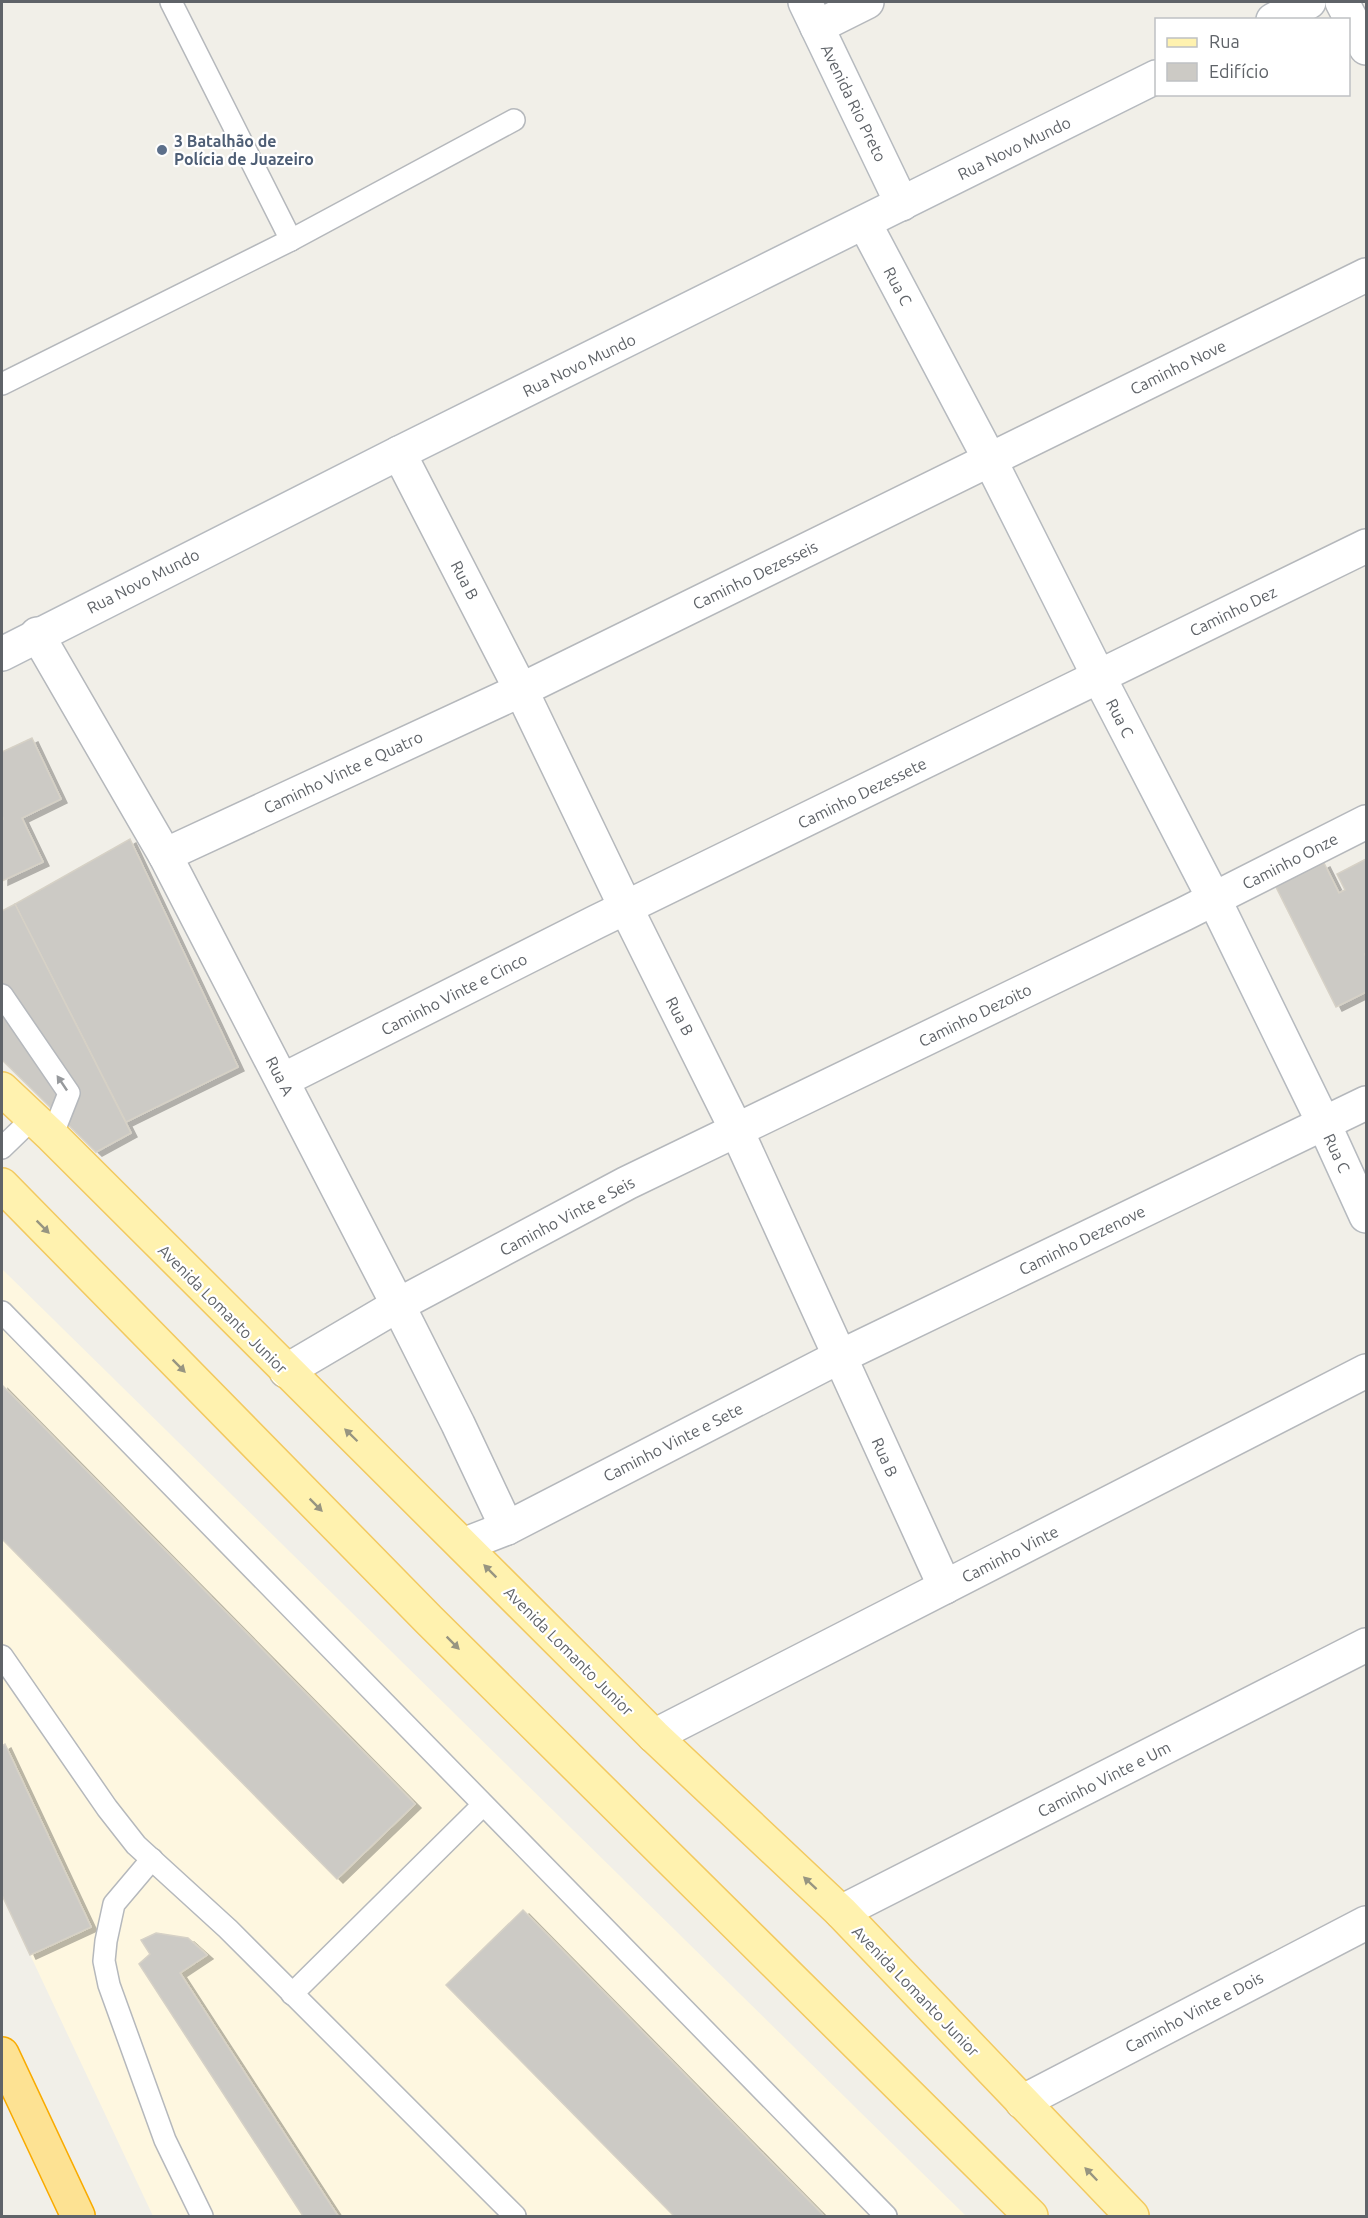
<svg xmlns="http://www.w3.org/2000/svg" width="1368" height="2218" font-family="Ubuntu,sans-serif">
<defs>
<filter id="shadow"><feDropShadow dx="6" dy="4" stdDeviation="0" flood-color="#0004"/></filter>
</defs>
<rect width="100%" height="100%" fill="#f1efe8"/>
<polygon fill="#fef7e0" points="2,1269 966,2216 153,2216 2,1895"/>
<g fill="#cccac5" stroke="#d6d1c6" stroke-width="1.5" filter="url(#shadow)">
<polygon points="32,738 61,799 22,818 43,862 2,881 2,820 3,819 2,815 2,752"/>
<polygon points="130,839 238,1067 126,1122 15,904"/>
<polygon points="1366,859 1366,953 1365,954 1366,957 1366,992 1336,1007 1276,887 1324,863 1339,893 1345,890 1337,874"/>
<polygon points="15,904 131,1133 96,1152 2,1060 2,911"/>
<polygon points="2,1385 415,1804 337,1879 2,1539"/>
<polygon points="5,1744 91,1927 30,1955 2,1895 2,1746"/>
<polygon points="523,1910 824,2216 674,2216 446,1985"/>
<polygon points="156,1933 188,1938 207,1955 180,1973 338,2216 303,2216 139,1964 150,1954 141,1940"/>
</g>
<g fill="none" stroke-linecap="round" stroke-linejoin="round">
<defs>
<g id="lane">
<polyline points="171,2 291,240"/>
<polyline points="2,384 291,240 514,120"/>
<polyline points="2,995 69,1093 52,1136"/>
<polyline points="2,1148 33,1118"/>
<polyline points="2,1312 886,2216"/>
<polyline points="2,1656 107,1808 136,1845 228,1929 515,2216"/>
<polyline points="152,1859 114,1904 106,1941 104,1961 109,1985 165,2140 202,2216"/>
<polyline points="292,1994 483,1805"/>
</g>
<g id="street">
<polyline points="1342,2 1366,48"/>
<polyline points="817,27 867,2"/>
<polyline points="399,453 521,690 626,908 737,1131 945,1587"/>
<polyline points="37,634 165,855 398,1305 458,1424 507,1528"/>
<polyline points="165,855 521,690 1366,275"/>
<polyline points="283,1080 596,922 1366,546"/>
<polyline points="286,1371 398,1305 627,1183 1184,914 1366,822"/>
<polyline points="463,1545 507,1528 831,1361 1366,1103"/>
<polyline points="654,1736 1366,1371"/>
<polyline points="841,1912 1366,1645"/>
<polyline points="1022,2102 1366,1923"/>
</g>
<g id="secondary">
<polyline points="805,2 902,204"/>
<polyline points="1273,20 1309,2"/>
<polyline points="865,224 990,460 1099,677 1214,899 1324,1124 1366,1216"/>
<polyline points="2,654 399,453 1156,77"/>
</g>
<g id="primary">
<polyline points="2,1089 52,1136 654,1736 841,1912 1132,2216"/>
<polyline points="2,1185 429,1620 1031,2216"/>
</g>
<polyline id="highway" points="2,2054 78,2216"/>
</defs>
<use href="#lane" stroke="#b5b8bc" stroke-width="24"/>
<use href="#street" stroke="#b5b8bc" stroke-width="36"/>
<use href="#secondary" stroke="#b6babf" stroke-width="36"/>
<use href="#primary" stroke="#f2c960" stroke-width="36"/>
<use href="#highway" stroke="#f9ab00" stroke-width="36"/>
<use href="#lane" stroke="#fff" stroke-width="21"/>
<use href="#street" stroke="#fff" stroke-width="33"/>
<use href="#secondary" stroke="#fff" stroke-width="33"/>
<use href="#primary" stroke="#fff2af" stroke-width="33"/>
<use href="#highway" stroke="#fde293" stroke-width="33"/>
</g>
<defs><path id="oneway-solid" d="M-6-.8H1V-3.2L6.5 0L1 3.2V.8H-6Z" transform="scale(1.5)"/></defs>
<use fill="#979a9d" href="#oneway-solid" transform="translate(62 1083) rotate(-124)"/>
<g fill="#979581">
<use href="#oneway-solid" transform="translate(43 1227) rotate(45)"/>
<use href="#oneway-solid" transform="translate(179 1366) rotate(45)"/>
<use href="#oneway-solid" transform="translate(351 1435) rotate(-136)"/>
<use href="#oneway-solid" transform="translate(316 1505) rotate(45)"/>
<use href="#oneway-solid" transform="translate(490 1571) rotate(-135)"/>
<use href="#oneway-solid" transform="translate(453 1643) rotate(45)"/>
<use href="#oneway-solid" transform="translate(810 1883) rotate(-137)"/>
<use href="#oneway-solid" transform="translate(1091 2174) rotate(-134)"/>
</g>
<circle fill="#5c6f8a" stroke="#fff" stroke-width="2" cx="162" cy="150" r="6"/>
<g text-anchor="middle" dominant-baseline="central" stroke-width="4.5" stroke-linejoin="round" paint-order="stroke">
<g font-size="16" fill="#5f6368" stroke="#fff">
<text transform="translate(854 103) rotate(64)">Avenida Rio Preto</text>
<text transform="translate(1014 148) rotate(-26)">Rua Novo Mundo</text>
<text transform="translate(898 286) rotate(62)">Rua C</text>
<text transform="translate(579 365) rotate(-26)">Rua Novo Mundo</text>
<text transform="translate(1178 367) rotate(-26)">Caminho Nove</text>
<text transform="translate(755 575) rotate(-26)">Caminho Dezesseis</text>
<text transform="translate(465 580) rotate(63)">Rua B</text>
<text transform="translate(143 581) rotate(-27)">Rua Novo Mundo</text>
<text transform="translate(1233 611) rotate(-26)">Caminho Dez</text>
<text transform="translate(1120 718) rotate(63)">Rua C</text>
<text transform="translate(343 772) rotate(-25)">Caminho Vinte e Quatro</text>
<text transform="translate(862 793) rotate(-26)">Caminho Dezessete</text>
<text transform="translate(1290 861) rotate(-27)">Caminho Onze</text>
<text transform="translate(454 994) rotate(-27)">Caminho Vinte e Cinco</text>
<text transform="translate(975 1015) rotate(-26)">Caminho Dezoito</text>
<text transform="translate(680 1016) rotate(63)">Rua B</text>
<text transform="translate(280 1076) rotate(63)">Rua A</text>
<text transform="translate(1337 1153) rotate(65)">Rua C</text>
<text transform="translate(567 1216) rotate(-28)">Caminho Vinte e Seis</text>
<text transform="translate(1082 1240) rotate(-26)">Caminho Dezenove</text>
<text transform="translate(223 1309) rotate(45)">Avenida Lomanto Junior</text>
<text transform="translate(673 1442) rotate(-27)">Caminho Vinte e Sete</text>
<text transform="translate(885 1457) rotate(66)">Rua B</text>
<text transform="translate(1010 1554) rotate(-27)">Caminho Vinte</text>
<text transform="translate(569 1651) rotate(45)">Avenida Lomanto Junior</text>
<text transform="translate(1104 1779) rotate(-27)">Caminho Vinte e Um</text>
<text transform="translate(916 1991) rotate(46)">Avenida Lomanto Junior</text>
<text transform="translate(1194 2012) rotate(-28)">Caminho Vinte e Dois</text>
</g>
<g font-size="16" font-weight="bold" fill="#4e5e75" stroke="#fff" text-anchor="start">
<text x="174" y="141">3 Batalhão de<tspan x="174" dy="18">Polícia de Juazeiro</tspan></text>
</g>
</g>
<rect width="1368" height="2218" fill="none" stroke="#5f6368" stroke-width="6"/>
<rect x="1155" y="18" width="195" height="78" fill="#ffffff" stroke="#bfc1c3" stroke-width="1.5"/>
<rect x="1167" y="38" width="30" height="9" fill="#fff2af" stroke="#bfc1c3" stroke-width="1.5"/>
<text x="1209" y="48" font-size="18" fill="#5f6368">Rua</text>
<rect x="1167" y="63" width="30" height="18" fill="#cccac5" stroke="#bfc1c3" stroke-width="1.5"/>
<text x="1209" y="78" font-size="18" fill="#5f6368">Edifício</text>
</svg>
